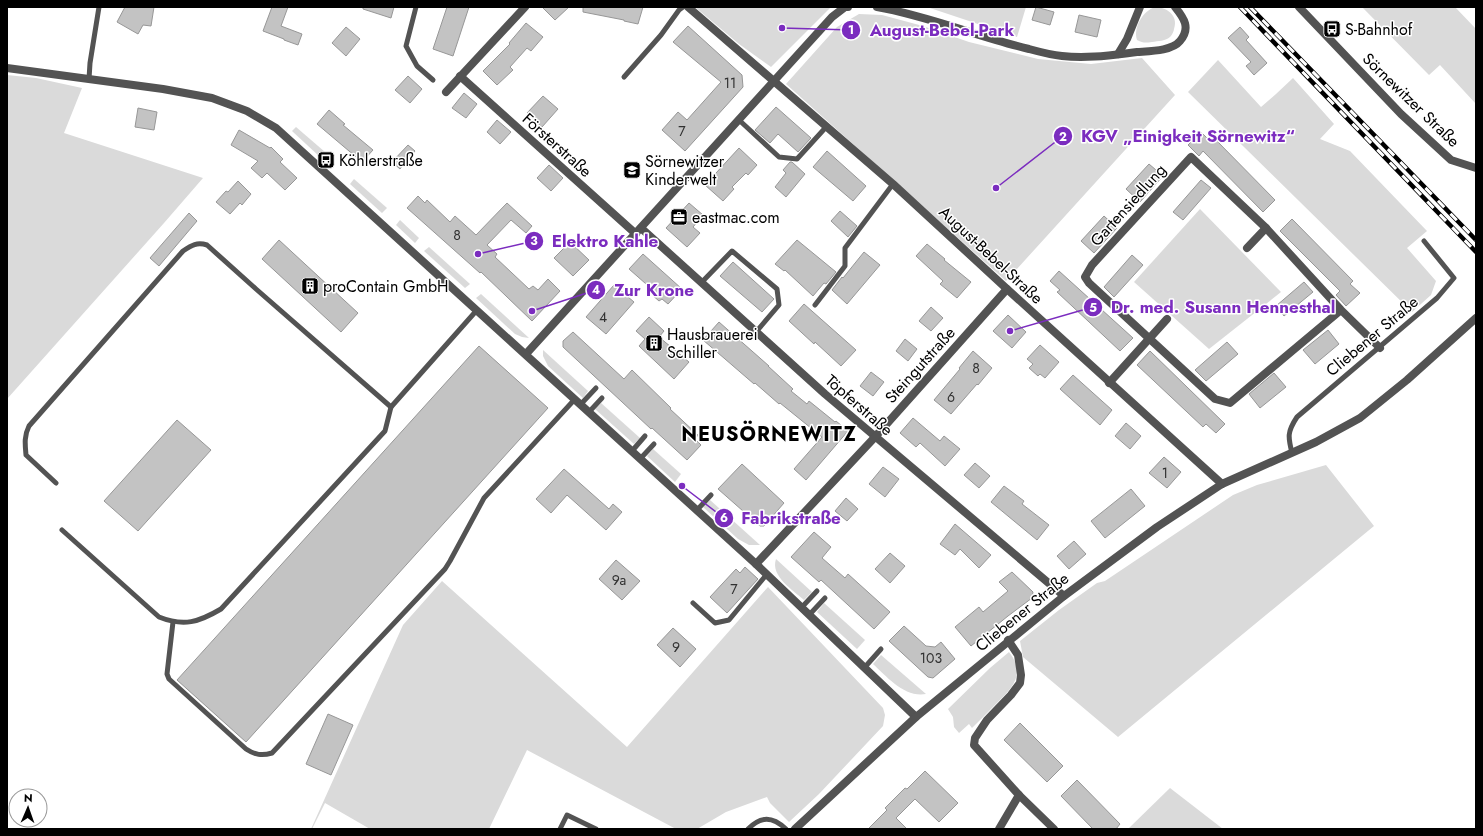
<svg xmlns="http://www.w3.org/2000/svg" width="1483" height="836" font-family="Jost,sans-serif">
<rect width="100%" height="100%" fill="#fff"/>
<g fill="#dadada">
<polygon points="695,7 831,7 771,67 739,44"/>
<polygon points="927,7 1026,7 1017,37"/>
<path d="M 1155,7 C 1166,7 1179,15 1174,29 C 1174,31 1172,35 1170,37 C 1166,41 1158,41 1152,42 C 1145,43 1143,43 1137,40 C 1133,27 1143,11 1155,7 Z"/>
<polygon points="1362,7 1455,7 1476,29 1476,104 1440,65 1429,75"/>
<polygon points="859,14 882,15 923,26 969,42 1038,59 1091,64 1142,58 1175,95 1006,281 786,84 837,27"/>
<polygon points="1218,60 1261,107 1276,94 1293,78 1334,124 1320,139 1350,151 1427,231 1407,248 1436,281 1431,295 1412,312 1188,92"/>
<polygon points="7,75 36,78 82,88 64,133 203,178 164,223 7,399"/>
<polygon points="296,127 325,152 320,157 292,131"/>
<polygon points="354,179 387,208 382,213 350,184"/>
<polygon points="1200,209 1281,292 1209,349 1134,282"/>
<polygon points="400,220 419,238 415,243 396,225"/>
<polygon points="429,247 470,284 465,288 424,251"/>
<polygon points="481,294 529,338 522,337 515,334 476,298"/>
<polygon points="543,350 588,391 583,398 548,366 543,356"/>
<polygon points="601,403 640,438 634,444 595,409"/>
<polygon points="653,449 681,474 675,482 647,456"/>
<polygon points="1326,465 1374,526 1118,737 1023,657 1020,641 1059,610 1097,583 1105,581 1233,495 1257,485"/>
<polygon points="710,500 760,545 749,545 738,539 703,507"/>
<path d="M 776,559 L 812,592 L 804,600 C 793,590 770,576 776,559 Z"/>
<polygon points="442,581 627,747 768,587 883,708 885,715 883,726 819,794 789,822 770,803 767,797 726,812 697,829 676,829 527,750 489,829 370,829 325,803 312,829 311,829 403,625"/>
<polygon points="824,603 865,640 857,649 817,612"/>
<path d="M 1009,652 C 1026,674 1013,687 997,703 C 989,711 981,719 972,728 L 969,724 L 959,733 L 954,727 L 953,717 L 948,709 L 990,668 Z"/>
<path d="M 881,655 L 926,694 C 905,698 887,677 873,664 Z"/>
<polygon points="1170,788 1223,829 1128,829"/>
</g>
<g fill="#c3c3c3" stroke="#979797">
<polygon points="125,7 154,7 151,26 143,25 138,34 117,22"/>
<polygon points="272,7 288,7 281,26 302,34 298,45 284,40 284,39 263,31"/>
<polygon points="363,7 394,7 391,18 363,9"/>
<polygon points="447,7 469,7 453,56 433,49"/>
<polygon points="542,7 569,7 555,20"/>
<polygon points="583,7 643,7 638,24 624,21 624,20 583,12"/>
<polygon points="1036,7 1054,12 1050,25 1032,20"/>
<polygon points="1079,15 1101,20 1097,37 1075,32"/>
<polygon points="526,23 543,37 531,51 527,48 510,67 513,70 497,85 483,71 510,44 509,43"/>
<polygon points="688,26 742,75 743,87 685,151 662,130 678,112 687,120 721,82 673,42"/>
<polygon points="346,27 360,39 346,56 332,43"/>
<polygon points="1240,27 1249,37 1246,40 1267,63 1254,75 1246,66 1251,62 1228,38"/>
<polygon points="408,76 422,89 410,103 395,90"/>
<polygon points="464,93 477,104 466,118 452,108"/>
<polygon points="543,96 558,109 542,127 527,113"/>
<polygon points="776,107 811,138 798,152 778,134 770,143 755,130"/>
<polygon points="138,108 157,112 154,130 135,127"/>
<polygon points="329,110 345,124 343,125 373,150 362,162 317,124"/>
<polygon points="497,120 511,132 500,144 487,132"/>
<polygon points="239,130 270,148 271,147 283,159 280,162 297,178 285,190 267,173 262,178 251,168 258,161 231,145"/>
<polygon points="1201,132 1212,143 1215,139 1275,200 1263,212 1203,151 1199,156 1188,145"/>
<polygon points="408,145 415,151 400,169 392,162"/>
<polygon points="739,148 757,165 748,175 746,173 732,187 734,189 723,201 705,185"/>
<polygon points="827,151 866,186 853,201 813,167"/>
<polygon points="790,162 792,162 805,174 786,197 775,187 786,173 783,170"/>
<polygon points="1149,164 1163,176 1140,202 1126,189"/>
<polygon points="549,165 563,178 551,191 537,178"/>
<polygon points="1201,180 1211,188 1183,220 1173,212"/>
<polygon points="238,181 251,194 242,205 240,203 230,214 216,202 226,191 228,192"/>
<polygon points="418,196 425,203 427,200 450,222 455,216 476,235 507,203 532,226 526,233 511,220 487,245 497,254 495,257 529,289 533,286 538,290 548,279 560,291 532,321 481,272 480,273 407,208"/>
<polygon points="689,203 703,215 693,227 700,233 687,247 666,228"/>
<polygon points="840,211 857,226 848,237 831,221"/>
<polygon points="189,213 197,221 159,266 150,258"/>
<polygon points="1104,216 1117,228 1094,253 1081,241"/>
<polygon points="1292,219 1353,281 1350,284 1360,293 1346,306 1336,295 1340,291 1280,231"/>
<polygon points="279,240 358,313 341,332 262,259"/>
<polygon points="797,240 836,272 826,284 824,283 813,296 785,270 784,271 775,264"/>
<polygon points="570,242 589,260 573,276 554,258"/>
<polygon points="927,244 945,259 944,260 971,282 957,298 940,284 943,281 916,256"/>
<polygon points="864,252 880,265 847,304 832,290 842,277 843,278"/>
<polygon points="643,254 682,289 668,304 662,299 659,301 651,294 654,291 629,269"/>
<polygon points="1132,255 1143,265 1114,297 1104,287"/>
<polygon points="733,262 774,299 762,312 720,276"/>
<polygon points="1059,271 1133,338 1120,351 1057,292 1060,290 1050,281"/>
<polygon points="1304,282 1313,292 1284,316 1276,306"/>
<polygon points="614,285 634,302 606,334 586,317"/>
<polygon points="804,304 856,350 841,366 815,342 814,344 789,321"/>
<polygon points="931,307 943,318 931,331 919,321"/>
<polygon points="1008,315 1026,332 1012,348 993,331"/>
<polygon points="649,317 664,331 659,337 689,362 674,379 639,346 645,339 636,331"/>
<polygon points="719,322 769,366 768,366 793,389 791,391 807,404 809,401 835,422 836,421 848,431 806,480 794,469 822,437 780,403 779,404 755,383 754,384 703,340"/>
<polygon points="1328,330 1339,344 1315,364 1303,350"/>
<polygon points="573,332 624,379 632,370 671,408 670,409 698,435 695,439 701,445 687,460 652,428 651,429 563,347 563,341"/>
<polygon points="905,339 917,349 908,361 896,351"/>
<polygon points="1227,342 1238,354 1206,381 1195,370"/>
<polygon points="1040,345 1059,362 1045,378 1040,374 1038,376 1029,368 1033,364 1027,359"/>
<polygon points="479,346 548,408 246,742 177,680"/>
<polygon points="973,351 992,368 978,385 977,384 951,414 934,400 960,369 959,368"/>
<polygon points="1150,351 1225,424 1216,433 1206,424 1203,427 1137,365"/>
<polygon points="871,372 884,382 873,396 860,386"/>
<polygon points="1274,373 1286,387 1260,408 1249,394"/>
<polygon points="1073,375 1112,410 1100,425 1060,389"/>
<polygon points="913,418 940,441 944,436 960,449 945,466 920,443 916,447 900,433"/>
<polygon points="177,420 211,450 138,531 104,501"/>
<polygon points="1126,423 1141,436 1130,449 1115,436"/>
<polygon points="1164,457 1181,472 1167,488 1149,473"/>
<polygon points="975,463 990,476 979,488 964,475"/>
<polygon points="742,464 784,503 764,526 760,526 718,489"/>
<polygon points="883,467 899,479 885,497 869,484"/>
<polygon points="564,469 609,509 613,504 622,512 606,530 567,495 551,513 536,499"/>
<polygon points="1004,486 1024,501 1022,504 1049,525 1037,540 991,502"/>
<polygon points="1131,489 1145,506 1105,538 1091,521"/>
<polygon points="846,498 858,509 847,521 835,511"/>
<polygon points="955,524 991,555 979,568 960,549 955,555 940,544"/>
<polygon points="814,532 831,547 822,558 845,578 848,574 890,612 874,629 821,580 819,582 791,557"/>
<polygon points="1074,541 1086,554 1069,569 1057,556"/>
<polygon points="890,553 905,566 890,583 875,569"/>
<polygon points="616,560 640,581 622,600 599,579"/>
<polygon points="745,567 758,579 727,613 710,597 736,569 740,573"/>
<polygon points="1012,572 1033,592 1032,598 1008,616 971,646 955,627 979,607 983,612 1008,591 999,582"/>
<polygon points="904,626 926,646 935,647 941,642 955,659 933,678 928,677 889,641"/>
<polygon points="673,628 696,649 680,667 657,645"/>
<polygon points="328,714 353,725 331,775 306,764"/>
<polygon points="1020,723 1063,766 1047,782 1004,740"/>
<polygon points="925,771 958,803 939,822 915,799 896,818 907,829 868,829 887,810 885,808 905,788 907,789"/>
<polygon points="1077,780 1120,824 1116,829 1093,829 1061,796"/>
</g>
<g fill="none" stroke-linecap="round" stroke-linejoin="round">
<g stroke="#535353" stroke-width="5">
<polyline points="416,7 406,46 417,66 433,80"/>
<polyline points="624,77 661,35 679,10 683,7"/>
<polyline points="89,79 90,63 99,7"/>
<polyline points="739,120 779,157 797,159 827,126"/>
<polyline points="701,283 732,251 777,289 779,305 756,332"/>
<polyline points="815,305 845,266 845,248 893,184"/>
<polyline points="581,404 596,388"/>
<polyline points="589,412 602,398"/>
<polyline points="632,451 645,436"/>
<path d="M 1292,453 C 1288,437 1287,432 1297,417 L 1437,298 L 1454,278 L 1424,241"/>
<polyline points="640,459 654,444"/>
<path d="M 56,483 L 26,455 C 25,444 24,436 29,426 L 183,251 C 192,245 197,242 207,245 L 256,289 L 391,407 L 477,310"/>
<polyline points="697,510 711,495"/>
<path d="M 62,530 L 159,617 C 184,627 199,622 221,609 L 385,431 L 391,407"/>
<polyline points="693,603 715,623 729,620 767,574"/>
<polyline points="802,607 817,591"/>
<polyline points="810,614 825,598"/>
<path d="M 173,622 L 167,674 L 169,679 L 246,749 C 255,755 262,756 272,753 L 445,569 L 450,561 L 484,498 L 575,399"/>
<polyline points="865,667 881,649"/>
<polyline points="560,829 567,815 596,829"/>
<path d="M 748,829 C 761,816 772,816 786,829"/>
</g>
<g stroke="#535353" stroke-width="8">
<polyline points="688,7 893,184 1007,289 1222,484"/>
<path d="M 877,7 C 929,16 978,37 1029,49 C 1040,52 1051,55 1062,56 C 1087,59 1112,55 1137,52 C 1150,51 1172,51 1180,41 C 1191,28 1184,18 1175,7"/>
<polyline points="1299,7 1401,114 1451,160 1476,168"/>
<polyline points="1118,54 1127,39 1140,7"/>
<polyline points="460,76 636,234"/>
<polyline points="446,92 525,7"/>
<polyline points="641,228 825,394 1064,596"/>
<polyline points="1247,248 1266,228"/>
<polyline points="1341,310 1230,403 1215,399 1089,283 1085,277 1092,265 1191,157 1266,228 1341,310 1380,348"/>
<polyline points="526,354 832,17 845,7 848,7"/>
<polyline points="1109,383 1167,319"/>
<polyline points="756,564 875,437 1007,289"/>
<polyline points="1008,640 1018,655 1021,675 1020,683 1011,695 987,720 975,738 974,745 1019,795"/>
<polyline points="999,829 1019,795 1054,829"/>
</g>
<g stroke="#535353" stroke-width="8">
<polyline points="7,68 163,89 212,98 247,111 276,128 756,564 916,717"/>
<polyline points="795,829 916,717 1064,596 1157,527 1222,484 1316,442 1360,418 1407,380 1476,318"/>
</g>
<defs>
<g id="rail">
<polyline points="1240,7 1476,252"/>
<polyline points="1250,7 1476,240"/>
</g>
</defs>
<use href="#rail" stroke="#000" stroke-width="4.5"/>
<use href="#rail" stroke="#fff" stroke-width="3" stroke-dasharray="9" stroke-linecap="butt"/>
</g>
<defs>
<symbol id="bus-square" viewBox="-11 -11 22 22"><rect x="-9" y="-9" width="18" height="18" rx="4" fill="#000" stroke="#fff"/><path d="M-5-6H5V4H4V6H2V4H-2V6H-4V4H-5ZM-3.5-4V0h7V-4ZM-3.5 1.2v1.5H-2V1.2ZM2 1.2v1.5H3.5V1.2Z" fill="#fff"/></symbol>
<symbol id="school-square" viewBox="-11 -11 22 22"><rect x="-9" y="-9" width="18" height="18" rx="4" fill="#000" stroke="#fff"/><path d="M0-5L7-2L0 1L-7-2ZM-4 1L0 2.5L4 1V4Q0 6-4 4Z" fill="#fff"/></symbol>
<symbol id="office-square" viewBox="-11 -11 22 22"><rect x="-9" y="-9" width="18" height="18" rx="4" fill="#000" stroke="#fff"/><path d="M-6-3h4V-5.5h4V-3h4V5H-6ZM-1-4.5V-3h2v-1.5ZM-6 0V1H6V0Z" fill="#fff"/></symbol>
<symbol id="building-square" viewBox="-11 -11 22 22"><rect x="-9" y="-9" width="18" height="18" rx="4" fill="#000" stroke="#fff"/><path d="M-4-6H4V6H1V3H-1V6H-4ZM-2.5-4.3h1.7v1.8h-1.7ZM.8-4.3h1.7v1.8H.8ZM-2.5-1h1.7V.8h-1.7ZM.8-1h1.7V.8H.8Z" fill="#fff"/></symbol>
</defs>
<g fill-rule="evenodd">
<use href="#bus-square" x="1322" y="19" width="20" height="20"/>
<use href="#bus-square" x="316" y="150" width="20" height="20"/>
<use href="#school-square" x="622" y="160" width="20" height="20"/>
<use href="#office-square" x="669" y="207" width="20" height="20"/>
<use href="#building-square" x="300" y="276" width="20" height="20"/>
<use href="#building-square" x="644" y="333" width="20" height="20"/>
</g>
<g text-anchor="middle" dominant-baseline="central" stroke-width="3" stroke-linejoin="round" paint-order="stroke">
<g font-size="14" fill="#313131">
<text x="730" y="83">11</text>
<text x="682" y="131">7</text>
<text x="457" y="235">8</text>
<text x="603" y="317">4</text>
<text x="976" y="368">8</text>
<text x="951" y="397">6</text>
<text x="1165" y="473">1</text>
<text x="619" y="580">9a</text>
<text x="734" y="589">7</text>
<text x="676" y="647">9</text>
<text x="931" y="658">103</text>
</g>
<g font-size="16" fill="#000" stroke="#fff" text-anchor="start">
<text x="1345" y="29">S-Bahnhof</text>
<text x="339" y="160">Köhlerstraße</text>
<text x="645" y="161">Sörnewitzer<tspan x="645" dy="18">Kinderwelt</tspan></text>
<text x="692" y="217">eastmac.com</text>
<text x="323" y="286">proContain GmbH</text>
<text x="667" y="334">Hausbrauerei<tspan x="667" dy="18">Schiller</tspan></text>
</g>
<g font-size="16" fill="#000" stroke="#fff">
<text transform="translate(1411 100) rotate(44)">Sörnewitzer Straße</text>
<text transform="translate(557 145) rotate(42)">Försterstraße</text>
<text transform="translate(1128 205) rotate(-48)">Gartensiedlung</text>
<text transform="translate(991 255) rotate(43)">August-Bebel-Straße</text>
<text transform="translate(1372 336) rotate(-40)">Cliebener Straße</text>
<text transform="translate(920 365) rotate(-48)">Steingutstraße</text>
<text transform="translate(859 405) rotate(41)">Töpferstraße</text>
<text transform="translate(1022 612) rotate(-39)">Cliebener Straße</text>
</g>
<g font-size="20" font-weight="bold" letter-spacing="1" fill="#000" stroke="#fff">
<text x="769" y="434">NEUSÖRNEWITZ</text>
</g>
</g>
<path fill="none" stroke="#7b2cbf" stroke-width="1.5" d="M782 28L851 30M996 188L1063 136M478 254L534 241M532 311L596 290M1010 331L1093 307M682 486L724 518"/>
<g fill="#7b2cbf" stroke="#fff" stroke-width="1.5">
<circle cx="782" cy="28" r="4"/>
<circle cx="996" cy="188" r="4"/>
<circle cx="478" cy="254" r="4"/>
<circle cx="532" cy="311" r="4"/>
<circle cx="1010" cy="331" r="4"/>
<circle cx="682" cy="486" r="4"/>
<circle cx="851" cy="30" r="10"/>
<circle cx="1063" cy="136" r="10"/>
<circle cx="534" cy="241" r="10"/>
<circle cx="596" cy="290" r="10"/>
<circle cx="1093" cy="307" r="10"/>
<circle cx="724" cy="518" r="10"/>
</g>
<g font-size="12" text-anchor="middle" font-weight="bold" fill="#fff">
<text x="851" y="34">1</text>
<text x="1063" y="141">2</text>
<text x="534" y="245">3</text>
<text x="596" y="294">4</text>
<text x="1093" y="312">5</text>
<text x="724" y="522">6</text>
</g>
<g font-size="17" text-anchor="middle" font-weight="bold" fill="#7b2cbf" stroke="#fff" stroke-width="3" stroke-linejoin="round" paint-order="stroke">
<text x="942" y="36">August-Bebel-Park</text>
<text x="1188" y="142">KGV „Einigkeit Sörnewitz“</text>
<text x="605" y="247">Elektro Kahle</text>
<text x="654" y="296">Zur Krone</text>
<text x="1223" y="313">Dr. med. Susann Hennesthal</text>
<text x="791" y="524">Fabrikstraße</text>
</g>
<rect width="1483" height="836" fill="none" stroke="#000000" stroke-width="16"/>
<g transform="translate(28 808) rotate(2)"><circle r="19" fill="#ffffff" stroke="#999999"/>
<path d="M0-3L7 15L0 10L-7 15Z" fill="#000000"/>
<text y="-6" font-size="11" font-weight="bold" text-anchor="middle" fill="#000000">N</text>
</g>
</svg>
